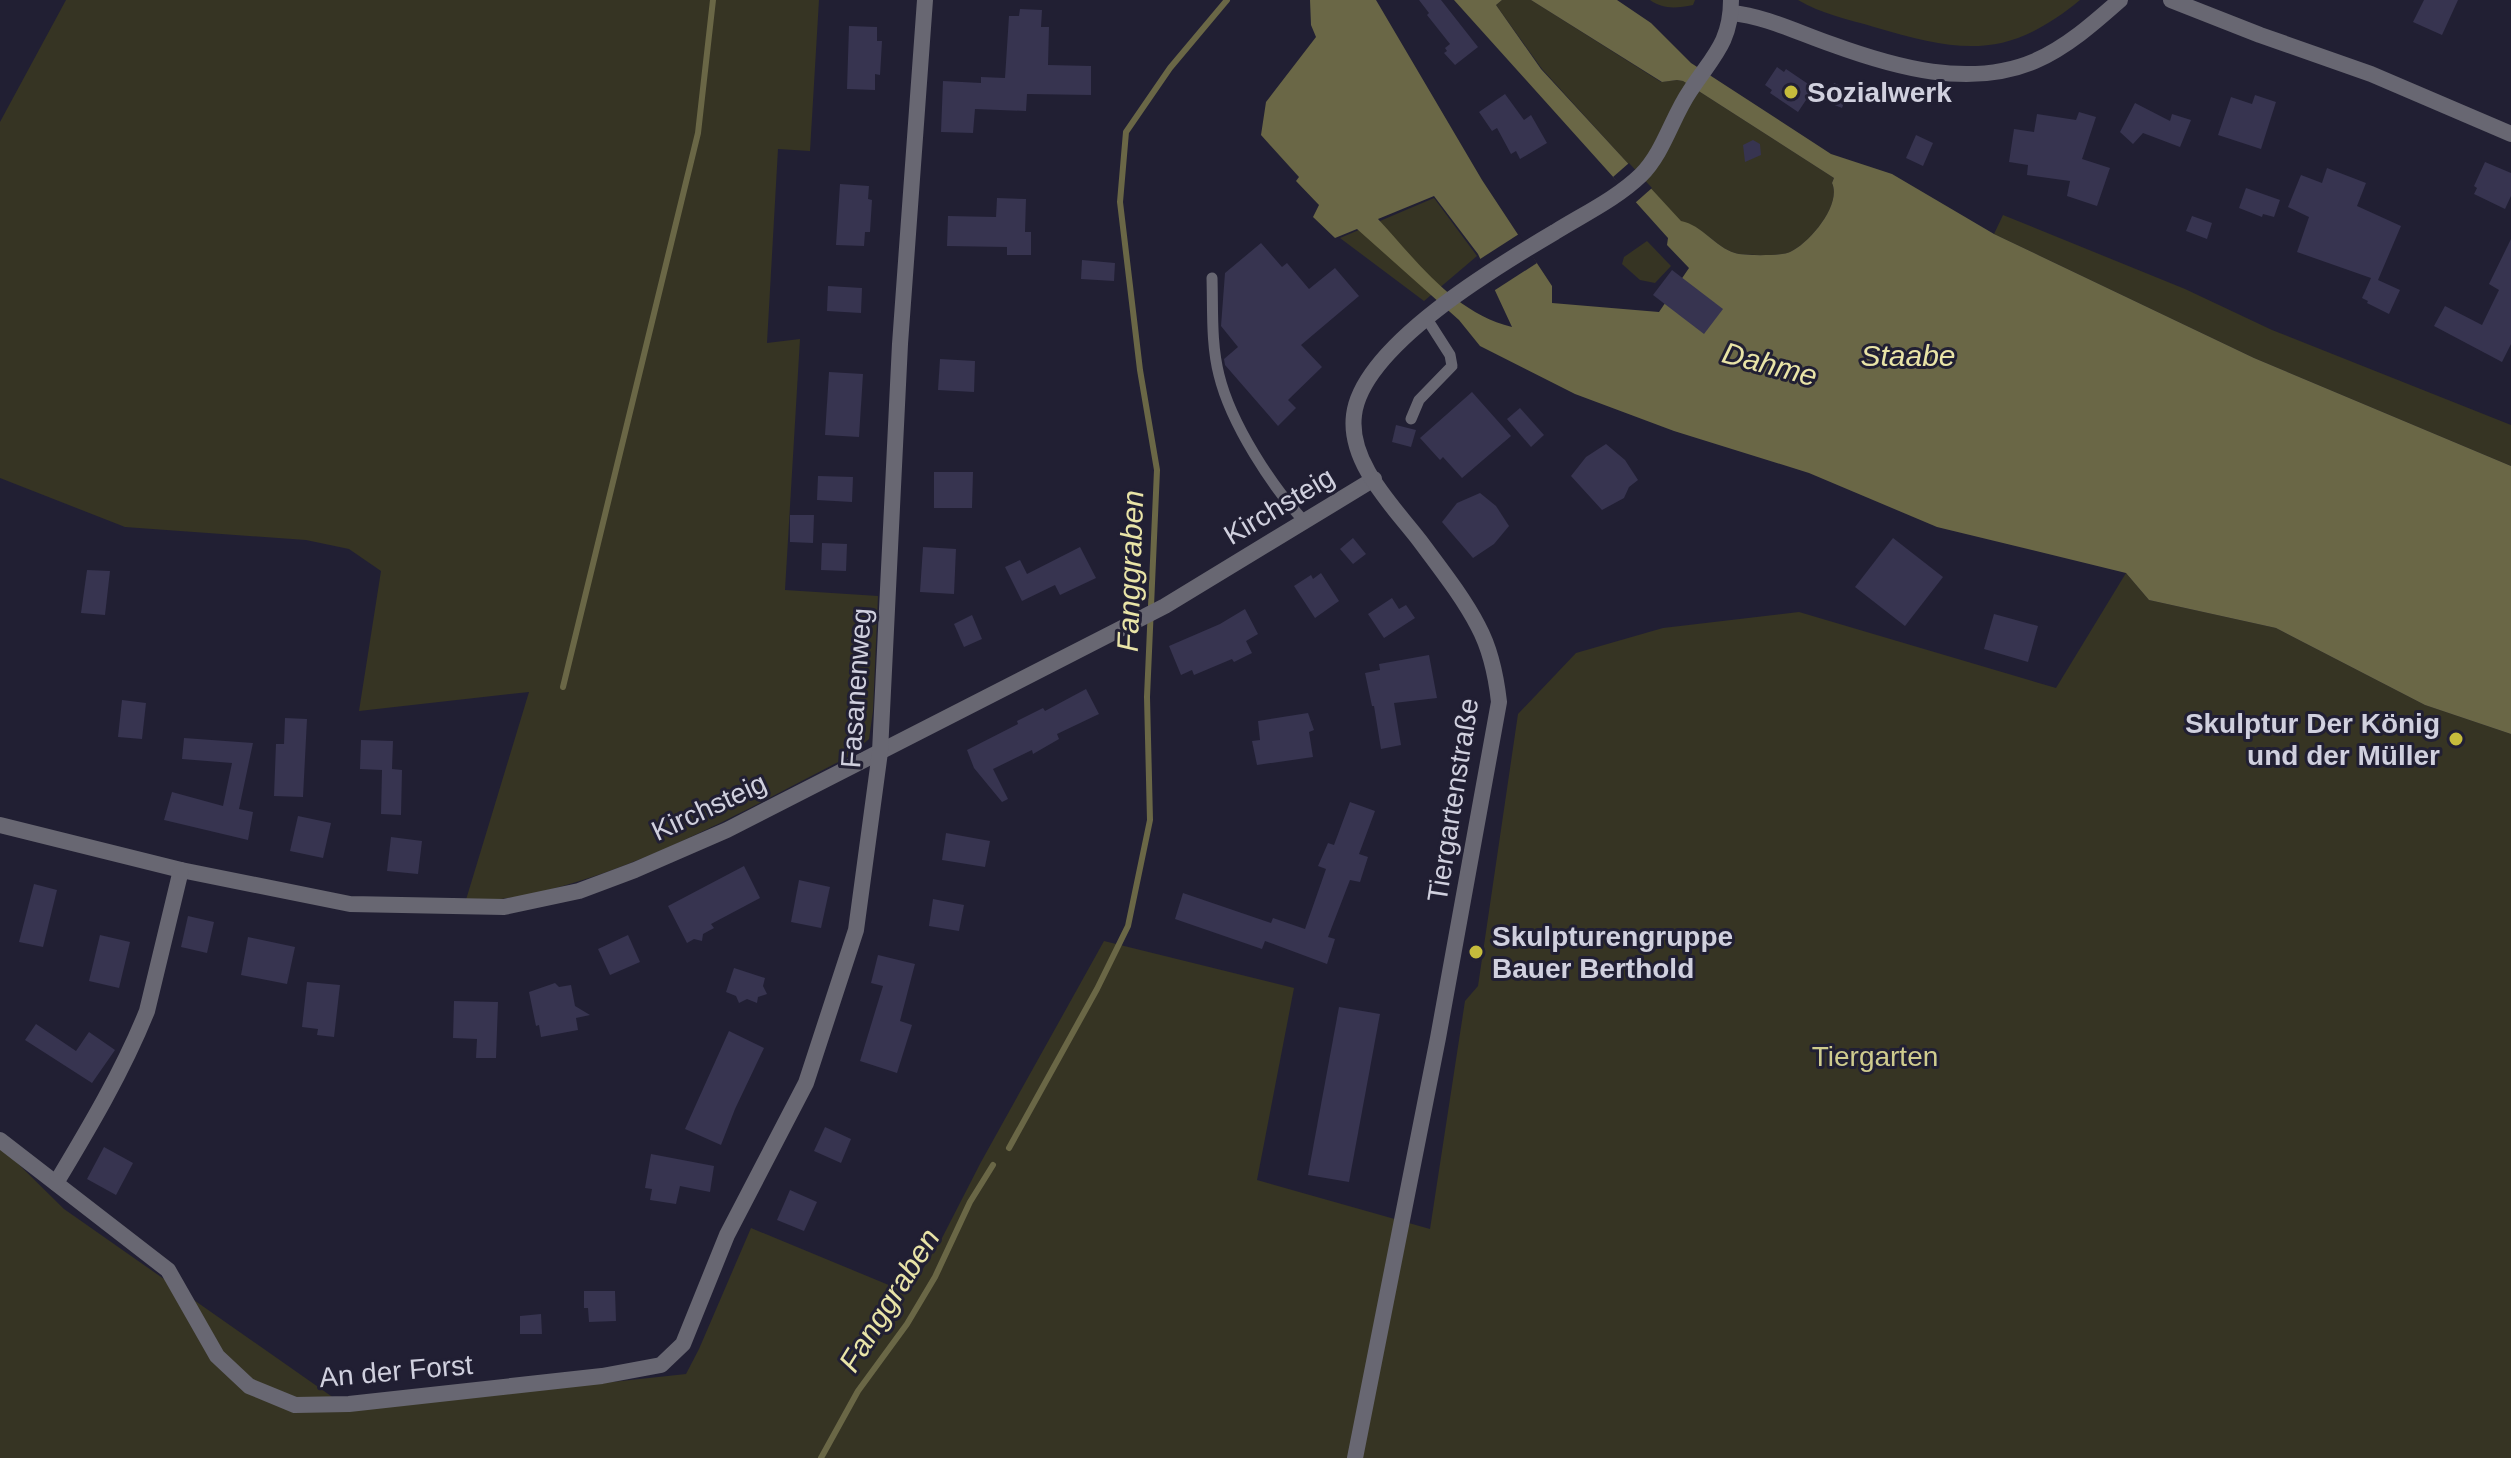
<svg xmlns="http://www.w3.org/2000/svg" width="2511" height="1458" font-family="Arial,sans-serif">
<rect width="100%" height="100%" fill="#211f33"/>
<g fill="#363423">
<path d="M 66,0 L 819,0 L 810,151 L 778,149 L 767,343 L 800,339 L 785,590 L 878,596 L 873,711 L 869,739 L 850,756 C 748,808 644,869 531,894 C 510,899 487,900 465,903 L 529,692 L 359,711 L 381,571 L 349,549 L 306,540 L 125,527 L 0,478 L 0,122 Z"/>
<path d="M 1502,0 L 1531,0 L 1661,82 L 1677,80 L 1683,81 L 1834,178 L 1832,183 C 1842,204 1810,243 1790,252 C 1784,256 1743,256 1735,253 C 1715,247 1702,225 1681,222 L 1542,69 L 1496,5 Z"/>
<path d="M 1650,0 L 1695,0 L 1693,5 C 1677,8 1664,10 1650,0 Z"/>
<path d="M 1798,0 L 2080,0 C 2006,61 1960,52 1874,27 C 1848,19 1821,14 1798,0 Z"/>
<polygon points="1434,198 1477,256 1424,301 1340,238"/>
<polygon points="2003,215 2185,289 2272,330 2511,425 2511,466 2254,358 1994,234"/>
<polygon points="1647,241 1671,266 1655,283 1640,280 1622,264 1624,257"/>
<polygon points="2126,573 2149,600 2276,628 2425,705 2511,734 2511,1458 0,1458 0,1146 64,1209 351,1410 686,1374 699,1349 751,1228 908,1293 942,1238 981,1162 1104,941 1294,988 1257,1180 1430,1229 1465,1001 1478,986 1518,714 1576,653 1663,628 1799,612 2056,688"/>
</g>
<path fill="#6a6746" fill-rule="evenodd" d="M 1310,0 L 1376,0 L 1482,180 L 1552,286 L 1552,303 L 1659,312 L 1689,268 L 1667,245 L 1668,238 L 1454,0 L 1502,0 L 1496,5 L 1541,69 L 1681,221 C 1702,225 1715,247 1735,253 C 1743,256 1783,256 1790,252 C 1810,243 1842,204 1832,183 L 1834,178 L 1683,81 L 1677,80 L 1662,82 L 1531,0 L 1617,0 L 1651,23 L 1691,63 L 1831,154 L 1892,174 L 1994,234 L 2254,358 L 2511,466 L 2511,734 L 2425,705 L 2276,628 L 2149,600 L 2126,573 L 1937,527 L 1809,473 L 1674,431 L 1575,394 L 1480,346 L 1459,320 L 1357,229 L 1335,238 L 1313,217 L 1319,205 L 1296,181 L 1299,177 L 1261,135 L 1266,102 L 1316,37 L 1311,25 ZM 1434,196 L 1478,254 L 1512,327 C 1454,313 1417,261 1378,219 Z"/>
<g fill="#211f33">
<polygon points="1629,163 1652,188 1635,203 1613,177"/>
<polygon points="1519,234 1537,263 1492,292 1477,261"/>
</g>
<g fill="none" stroke-linecap="round" stroke-linejoin="round">
<g stroke="#6a6746" stroke-width="6">
<polyline points="563,687 698,133 713,0"/>
<polyline points="1009,1148 1097,989 1128,926 1150,820 1147,697 1157,470 1140,370 1120,202 1126,132 1170,68 1227,0"/>
<polyline points="821,1458 858,1391 907,1324 935,1277 970,1202 993,1165"/>
</g>
</g>
<g fill="#373450">
<polygon points="1419,0 1441,0 1478,47 1455,65 1444,53 1447,51 1445,48 1450,44 1427,15 1429,13"/>
<polygon points="2424,0 2458,0 2442,35 2413,22"/>
<polygon points="1020,9 1042,10 1041,27 1049,27 1048,65 1091,66 1091,95 1027,94 1026,111 975,109 973,133 941,132 943,81 981,83 981,77 1005,78 1009,16 1019,16"/>
<polygon points="849,26 877,27 877,41 882,41 881,59 880,75 875,74 875,90 847,89"/>
<polygon points="1777,67 1784,72 1786,69 1814,88 1798,112 1770,93 1772,90 1765,85"/>
<polygon points="1834,83 1849,89 1842,108 1827,102"/>
<polygon points="1505,94 1524,120 1531,115 1547,143 1520,159 1516,151 1511,154 1497,128 1492,131 1479,112"/>
<polygon points="2255,95 2276,102 2261,149 2218,135 2231,97 2252,104"/>
<polygon points="2135,103 2170,121 2172,114 2191,120 2180,147 2143,133 2133,144 2120,132"/>
<polygon points="2079,112 2096,117 2082,159 2110,168 2097,206 2067,196 2070,181 2027,175 2028,165 2009,162 2014,129 2034,132 2037,114 2076,120"/>
<polygon points="1916,135 1933,143 1923,166 1906,158"/>
<polygon points="1753,140 1760,144 1761,155 1745,162 1743,145"/>
<polygon points="2485,162 2511,173 2511,196 2505,209 2474,194 2477,188 2474,186"/>
<polygon points="2327,168 2366,183 2357,206 2401,226 2378,280 2400,290 2389,314 2367,303 2368,301 2362,298 2371,278 2297,252 2309,217 2288,207 2301,175 2322,183"/>
<polygon points="840,184 869,186 868,199 872,200 870,232 865,232 864,246 836,245"/>
<polygon points="2246,188 2280,200 2274,217 2263,214 2262,217 2239,208"/>
<polygon points="997,198 1026,199 1025,232 1031,232 1031,255 1007,255 1007,247 947,246 948,216 996,217"/>
<polygon points="2192,216 2212,223 2207,239 2186,231"/>
<polygon points="2511,239 2511,344 2502,362 2434,326 2445,306 2482,325 2499,290 2489,284"/>
<polygon points="1261,243 1282,267 1287,263 1309,289 1335,268 1359,296 1301,345 1322,367 1288,400 1296,408 1278,426 1225,365 1224,359 1238,347 1221,326 1225,273"/>
<polygon points="1082,260 1115,263 1114,281 1081,279"/>
<polygon points="1672,270 1723,309 1704,334 1653,295"/>
<polygon points="828,286 862,288 861,313 827,311"/>
<polygon points="940,359 975,361 974,392 938,390"/>
<polygon points="829,372 863,374 859,437 825,435"/>
<polygon points="1472,392 1511,436 1462,478 1443,457 1440,460 1420,438"/>
<polygon points="1520,408 1544,435 1531,447 1507,419"/>
<polygon points="1396,425 1416,430 1411,447 1392,442"/>
<polygon points="1606,444 1625,460 1638,480 1629,487 1624,498 1602,510 1571,476 1586,457"/>
<polygon points="934,472 973,472 972,508 934,508"/>
<polygon points="818,476 853,477 852,502 817,500"/>
<polygon points="1480,493 1496,506 1509,526 1494,544 1473,558 1442,522 1457,503"/>
<polygon points="790,515 814,515 813,543 790,542"/>
<polygon points="1353,538 1366,554 1353,564 1340,549"/>
<polygon points="1893,538 1943,577 1905,626 1855,587"/>
<polygon points="822,543 847,544 846,571 821,570"/>
<polygon points="923,547 956,549 954,594 920,592"/>
<polygon points="1080,547 1096,578 1060,595 1055,585 1022,601 1005,567 1020,560 1027,574"/>
<polygon points="87,570 110,571 105,615 81,613"/>
<polygon points="1321,573 1339,601 1315,618 1294,586 1311,575 1313,579"/>
<polygon points="1392,598 1399,609 1406,605 1415,618 1384,638 1368,614"/>
<polygon points="1245,609 1258,634 1246,641 1252,653 1234,662 1232,659 1194,675 1192,670 1181,675 1169,646 1220,624"/>
<polygon points="1994,614 2038,626 2028,662 1984,649"/>
<polygon points="972,615 982,639 964,647 954,624"/>
<polygon points="1429,655 1437,698 1394,703 1401,745 1381,749 1374,706 1372,706 1365,673 1380,670 1379,664"/>
<polygon points="1086,689 1099,714 1057,734 1059,739 1033,754 1032,750 993,769 1008,799 1002,802 974,768 967,750 1018,724 1017,721 1043,708 1045,711"/>
<polygon points="122,700 146,703 142,739 118,737"/>
<polygon points="1308,713 1314,730 1309,732 1313,757 1257,765 1252,741 1260,740 1258,721"/>
<polygon points="285,718 307,719 303,797 274,796 276,744 284,744"/>
<polygon points="184,738 253,743 239,809 253,812 248,840 164,820 172,792 223,806 232,763 182,759"/>
<polygon points="361,740 393,741 392,769 402,770 401,815 381,814 382,770 360,769"/>
<polygon points="1350,802 1375,811 1359,854 1368,857 1360,882 1350,880 1328,937 1335,939 1327,964 1265,941 1262,949 1175,919 1183,893 1271,923 1273,918 1305,929 1326,869 1318,866 1328,843 1334,845"/>
<polygon points="298,816 331,823 323,858 290,851"/>
<polygon points="946,833 990,841 985,867 942,860"/>
<polygon points="391,837 422,841 418,874 387,871"/>
<polygon points="744,866 760,898 711,924 714,928 703,934 702,941 694,939 687,943 668,906"/>
<polygon points="799,880 830,887 821,928 791,922"/>
<polygon points="34,884 57,890 43,947 19,942"/>
<polygon points="933,899 964,905 959,931 929,926"/>
<polygon points="188,916 214,922 207,953 181,947"/>
<polygon points="100,935 130,942 119,988 89,981"/>
<polygon points="628,935 640,962 610,975 598,949"/>
<polygon points="248,937 295,947 287,984 241,975"/>
<polygon points="878,955 915,964 900,1021 912,1025 897,1073 860,1061 883,986 871,983"/>
<polygon points="734,968 765,978 763,986 767,994 758,997 757,1003 747,999 739,1003 736,996 726,992"/>
<polygon points="307,982 340,985 334,1037 317,1035 318,1029 302,1027"/>
<polygon points="555,983 559,987 571,985 575,1006 590,1015 576,1018 578,1030 541,1037 539,1025 536,1026 529,992"/>
<polygon points="454,1001 498,1002 496,1058 476,1058 477,1039 453,1038"/>
<polygon points="1339,1007 1380,1014 1349,1182 1308,1175"/>
<polygon points="36,1024 76,1051 89,1032 115,1050 92,1083 25,1040"/>
<polygon points="729,1031 764,1048 735,1109 721,1145 685,1129"/>
<polygon points="825,1127 851,1139 841,1163 814,1151"/>
<polygon points="104,1147 133,1163 116,1195 87,1179"/>
<polygon points="651,1154 714,1166 710,1192 680,1186 676,1204 650,1200 652,1189 645,1188"/>
<polygon points="790,1190 817,1202 804,1231 777,1220"/>
<polygon points="584,1291 615,1291 616,1321 589,1322 588,1308 584,1308"/>
<polygon points="541,1314 542,1334 520,1334 520,1316"/>
</g>
<g fill="none" stroke-linecap="round" stroke-linejoin="round">
<g stroke="#686772" stroke-width="11">
<path d="M 1212,278 C 1213,310 1211,344 1219,375 C 1231,424 1272,487 1305,522"/>
<polyline points="1411,419 1419,400 1452,366 1450,355 1427,319"/>
</g>
<g stroke="#686772" stroke-width="16">
<polyline points="2171,0 2260,35 2371,74 2511,134"/>
<polyline points="0,825 181,870 350,904 504,907 579,891 635,870 727,830 1165,606 1374,479"/>
<polyline points="0,1140 168,1270 217,1356 249,1386 295,1405 349,1404 602,1376 661,1365 683,1344 727,1235 806,1083 856,930 880,752 900,344 925,0"/>
<path d="M 56,1183 C 89,1128 123,1071 147,1011 L 181,870"/>
</g>
<g stroke="#686772" stroke-width="16">
<path d="M 1731,13 C 1765,16 1799,33 1831,44 C 1894,67 1970,89 2035,61 C 2067,47 2094,23 2120,0"/>
<path d="M 1355,1458 L 1438,1038 L 1499,702 C 1496,675 1491,650 1478,626 C 1463,597 1440,568 1420,541 C 1394,507 1348,463 1354,415 C 1362,346 1499,265 1555,232 C 1584,214 1616,199 1641,175 C 1664,152 1672,117 1690,91 C 1712,57 1731,43 1731,0"/>
</g>
</g>
<g fill="#c6bc3c" stroke="#211f33" stroke-width="3">
<circle cx="1791" cy="92" r="8"/>
<circle cx="2456" cy="739" r="8"/>
<circle cx="1476" cy="952" r="8"/>
</g>
<g text-anchor="middle" dominant-baseline="central" stroke-width="6" stroke-linejoin="round" paint-order="stroke">
<g font-size="28" font-weight="bold" fill="#d0d0de" stroke="#211f33" text-anchor="start">
<text x="1807" y="92">Sozialwerk</text>
<text x="2440" y="723" text-anchor="end">Skulptur Der König<tspan x="2440" dy="32">und der Müller</tspan></text>
<text x="1492" y="936">Skulpturengruppe<tspan x="1492" dy="32">Bauer Berthold</tspan></text>
</g>
<g font-size="28" fill="#d0d0de" stroke="#211f33">
<text transform="translate(1279 506) rotate(-31)">Kirchsteig</text>
<text transform="translate(856 688) rotate(-86)">Fasanenweg</text>
<text transform="translate(1453 800) rotate(-81)">Tiergartenstraße</text>
<text transform="translate(709 807) rotate(-25)">Kirchsteig</text>
<text transform="translate(396 1371) rotate(-5)">An der Forst</text>
</g>
<g font-size="28" fill="#cfcb8e" stroke="#211f33">
<text x="1875" y="1056">Tiergarten</text>
</g>
<g font-size="30" font-style="italic" fill="#e9e4a7" stroke="#211f33">
<text x="1908" y="355">Staabe</text>
<text transform="translate(1770 364) rotate(15)">Dahme</text>
<text transform="translate(1130 571) rotate(-88)">Fanggraben</text>
<text transform="translate(889 1300) rotate(-58)">Fanggraben</text>
</g>
</g>
</svg>
